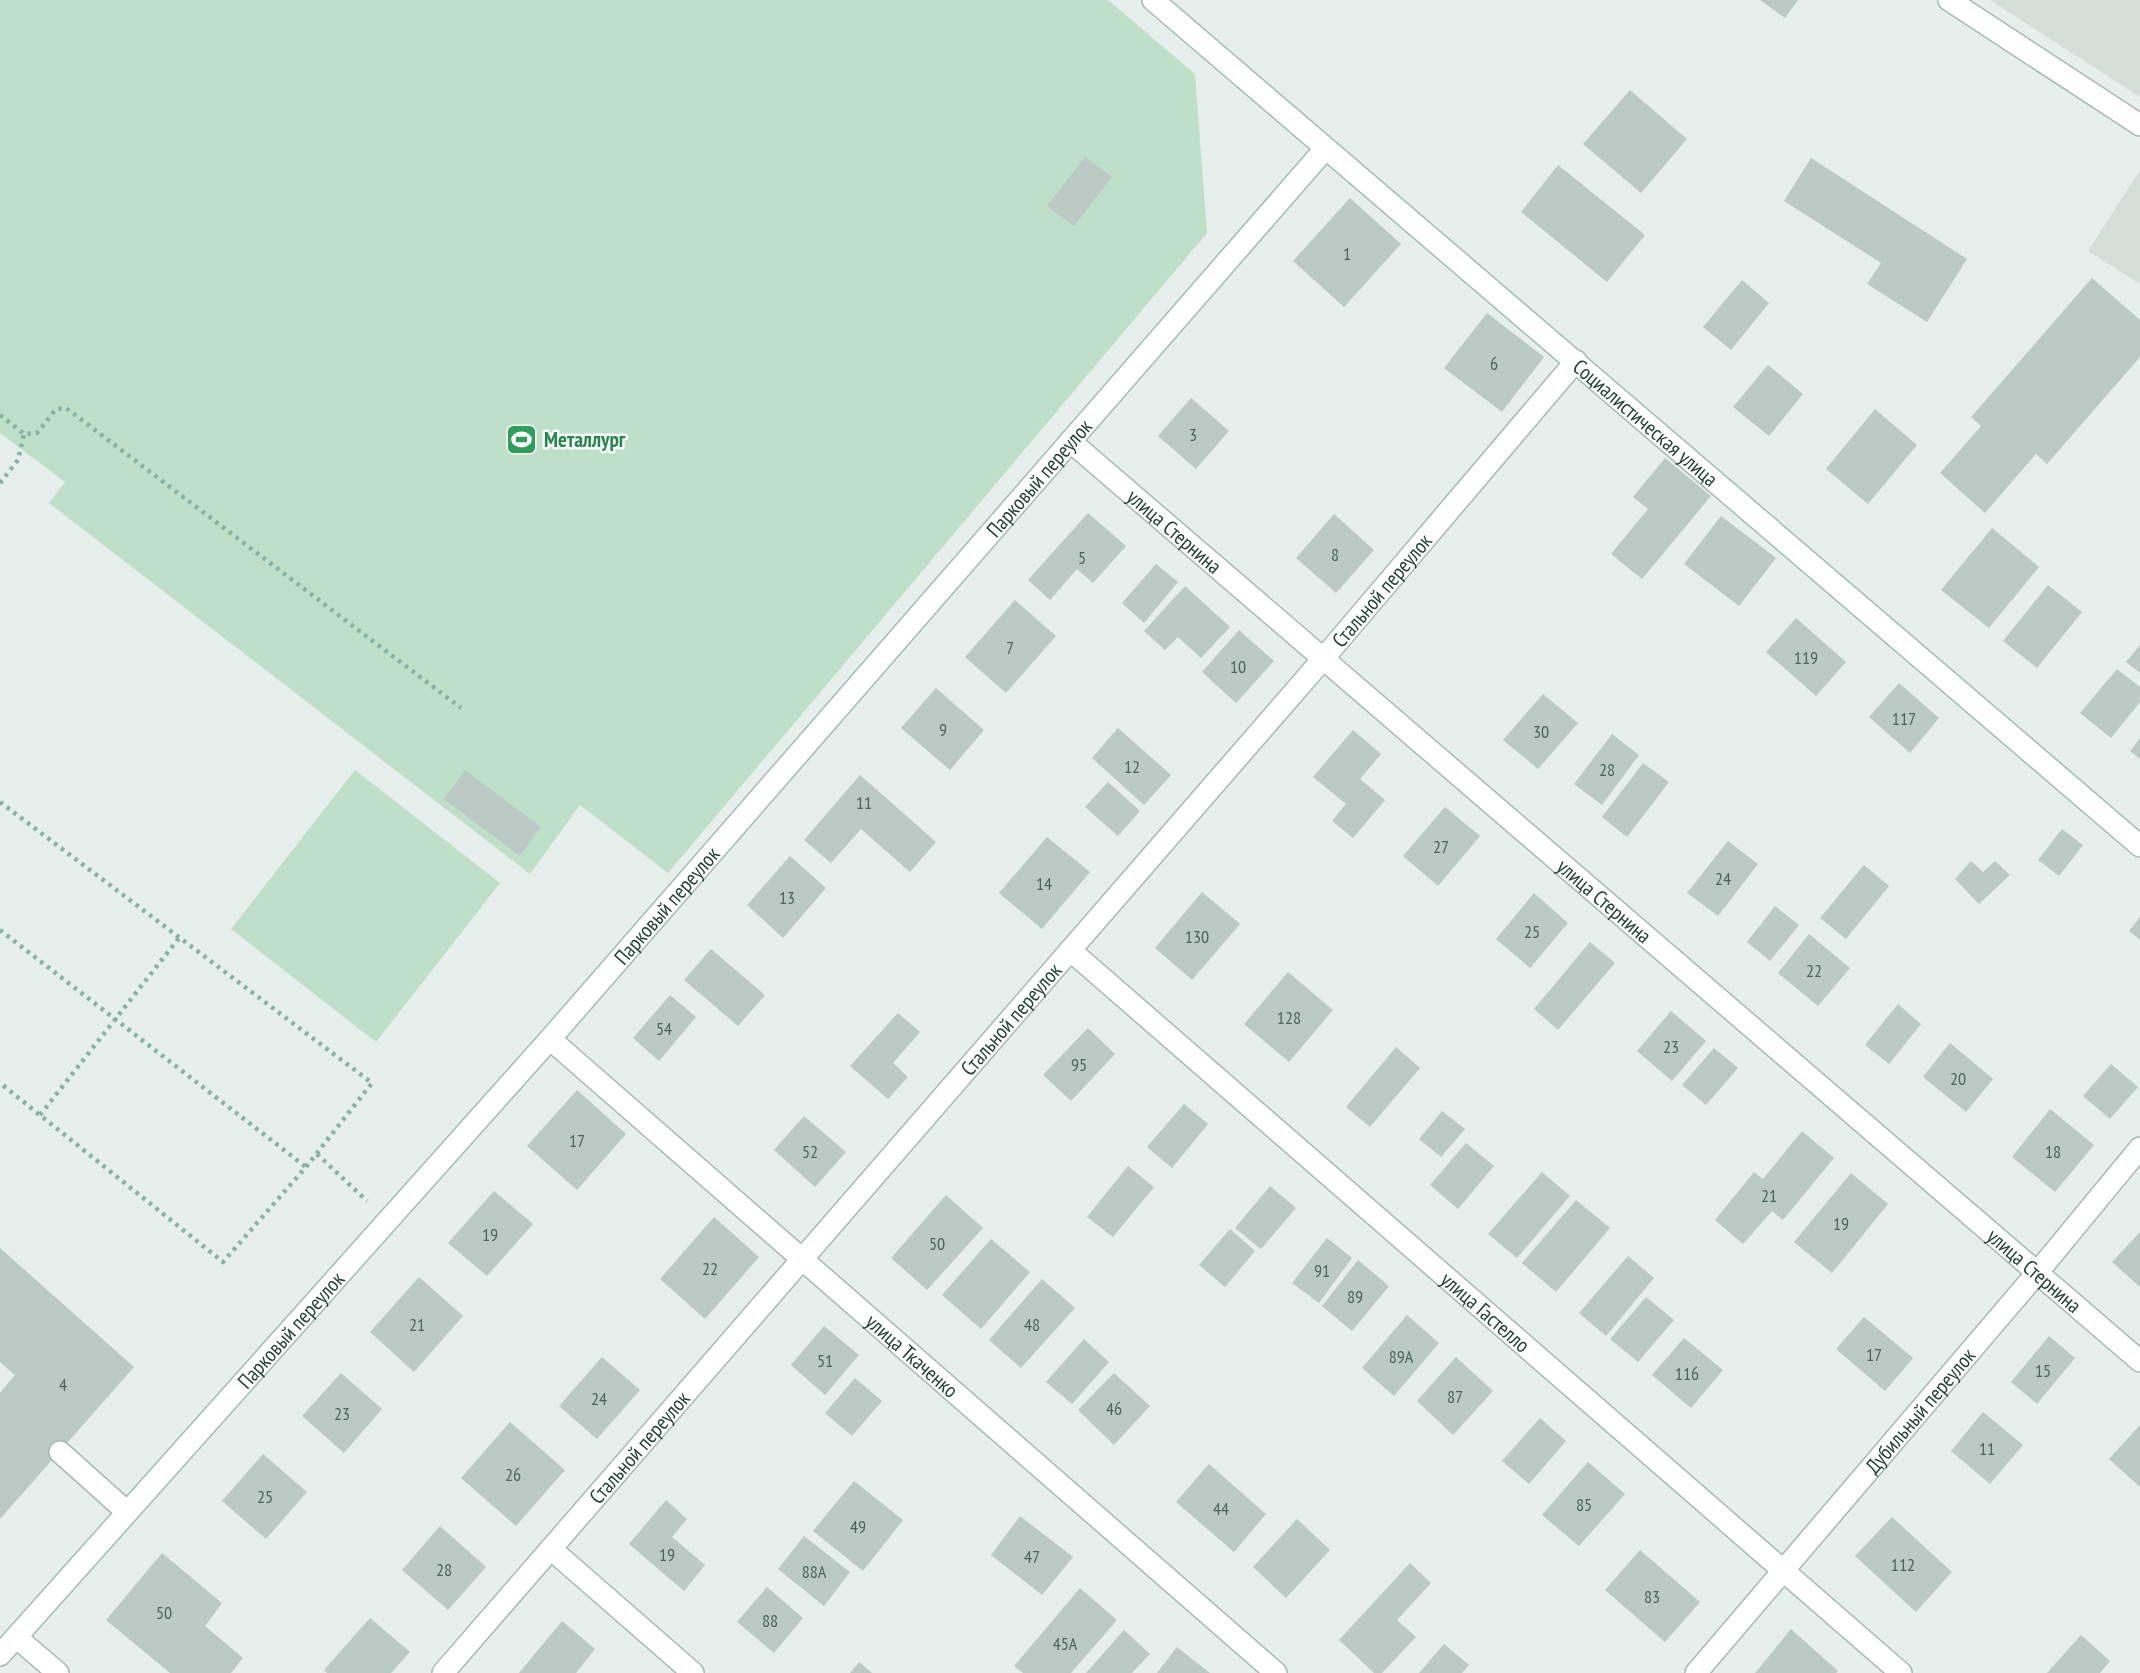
<svg xmlns="http://www.w3.org/2000/svg" width="2140" height="1673" font-family="'PT Sans Narrow',sans-serif">
<rect width="100%" height="100%" fill="#e6efeb"/>
<g fill="#d4dfda">
<polygon points="1990,0 2140,0 2140,97"/>
<polygon points="2140,170 2140,284 2088,251"/>
</g>
<g fill="#bfe0c8">
<polygon points="0,0 1108,0 1195,74 1207,233 668,873 580,805 530,874 49,503 65,482 0,433"/>
<polygon points="355,770 500,883 376,1042 231,929"/>
</g>
<g fill="#bbcac4">
<polygon points="1760,0 1798,0 1785,18"/>
<polygon points="1630,90 1687,139 1641,193 1583,144"/>
<polygon points="1085,157 1112,177 1074,226 1047,206"/>
<polygon points="1811,158 1967,259 1927,322 1867,284 1881,263 1784,201"/>
<polygon points="1558,165 1645,235 1607,282 1521,212"/>
<polygon points="1350,198 1401,244 1344,307 1293,261"/>
<polygon points="2092,278 2140,320 2140,357 2047,464 2036,454 1985,513 1940,473 1981,426 1971,417"/>
<polygon points="1742,280 1769,303 1731,350 1703,327"/>
<polygon points="1487,313 1544,357 1502,412 1444,368"/>
<polygon points="1768,365 1803,394 1769,436 1733,407"/>
<polygon points="1191,398 1229,431 1196,469 1158,436"/>
<polygon points="1875,409 1917,445 1868,504 1826,469"/>
<polygon points="1665,458 1711,496 1642,579 1611,554 1648,509 1633,497"/>
<polygon points="1088,513 1126,546 1093,583 1077,569 1050,600 1028,580"/>
<polygon points="1334,514 1374,550 1336,593 1296,558"/>
<polygon points="1721,516 1776,558 1739,606 1684,564"/>
<polygon points="1992,528 2039,567 1989,628 1941,590"/>
<polygon points="1156,564 1178,582 1144,623 1122,603"/>
<polygon points="2048,585 2082,612 2037,668 2003,641"/>
<polygon points="1185,586 1230,627 1201,658 1178,637 1165,650 1144,631"/>
<polygon points="1015,600 1056,636 1006,693 965,657"/>
<polygon points="1796,618 1846,662 1816,696 1766,652"/>
<polygon points="1239,630 1274,661 1236,703 1202,672"/>
<polygon points="2140,645 2140,673 2126,662"/>
<polygon points="2117,669 2140,687 2140,702 2111,738 2080,713"/>
<polygon points="1899,683 1939,718 1910,753 1869,717"/>
<polygon points="936,688 984,730 950,770 901,728"/>
<polygon points="1543,694 1578,723 1538,769 1503,740"/>
<polygon points="1118,728 1171,775 1144,805 1092,758"/>
<polygon points="1353,730 1381,754 1360,779 1385,800 1353,838 1332,821 1346,804 1313,777"/>
<polygon points="1612,734 1639,755 1602,805 1574,784"/>
<polygon points="2140,738 2140,759 2130,751"/>
<polygon points="1643,763 1669,782 1627,837 1602,817"/>
<polygon points="465,770 541,827 520,856 444,799"/>
<polygon points="860,775 936,842 910,872 861,829 831,863 804,840"/>
<polygon points="1108,782 1140,811 1118,836 1085,807"/>
<polygon points="1445,807 1480,836 1438,886 1403,856"/>
<polygon points="2062,829 2083,845 2059,876 2038,860"/>
<polygon points="1047,837 1090,872 1042,929 999,893"/>
<polygon points="1728,841 1758,864 1718,916 1687,893"/>
<polygon points="790,856 826,888 783,938 747,905"/>
<polygon points="1971,861 1983,872 1995,861 2010,875 1979,904 1955,879"/>
<polygon points="1864,865 1889,886 1846,939 1820,918"/>
<polygon points="1202,892 1240,924 1192,980 1155,948"/>
<polygon points="1534,893 1568,923 1530,968 1496,939"/>
<polygon points="1775,906 1799,925 1770,961 1747,942"/>
<polygon points="2140,917 2140,940 2129,931"/>
<polygon points="1809,934 1850,968 1818,1006 1778,973"/>
<polygon points="1590,942 1615,963 1558,1030 1534,1009"/>
<polygon points="711,949 765,995 738,1026 684,980"/>
<polygon points="1288,972 1333,1010 1289,1062 1244,1024"/>
<polygon points="670,995 696,1017 659,1061 633,1038"/>
<polygon points="1898,1004 1921,1024 1889,1064 1865,1045"/>
<polygon points="1671,1011 1706,1041 1672,1081 1637,1051"/>
<polygon points="898,1013 920,1032 893,1063 908,1077 888,1099 850,1066"/>
<polygon points="1088,1028 1115,1054 1071,1101 1043,1075"/>
<polygon points="1950,1043 1993,1079 1966,1112 1923,1077"/>
<polygon points="1396,1047 1420,1068 1370,1127 1346,1107"/>
<polygon points="1714,1048 1738,1068 1706,1105 1682,1085"/>
<polygon points="2111,1064 2138,1087 2110,1119 2083,1096"/>
<polygon points="577,1090 626,1134 577,1190 527,1146"/>
<polygon points="1184,1104 1208,1124 1172,1168 1147,1147"/>
<polygon points="2050,1109 2094,1145 2055,1192 2012,1157"/>
<polygon points="1442,1111 1465,1129 1441,1157 1419,1139"/>
<polygon points="804,1116 846,1152 815,1187 774,1150"/>
<polygon points="1802,1131 1834,1158 1783,1220 1772,1211 1743,1244 1715,1220 1754,1172 1763,1179"/>
<polygon points="1466,1143 1494,1166 1458,1209 1430,1185"/>
<polygon points="1128,1166 1154,1187 1113,1237 1087,1217"/>
<polygon points="1542,1172 1570,1196 1517,1258 1488,1234"/>
<polygon points="1851,1173 1888,1204 1832,1273 1794,1242"/>
<polygon points="1270,1186 1296,1208 1261,1249 1235,1228"/>
<polygon points="494,1191 533,1224 487,1276 448,1243"/>
<polygon points="946,1195 983,1228 927,1290 891,1258"/>
<polygon points="1576,1200 1610,1228 1556,1292 1522,1263"/>
<polygon points="714,1217 759,1257 705,1319 660,1279"/>
<polygon points="1230,1229 1255,1251 1225,1287 1199,1265"/>
<polygon points="2140,1232 2140,1287 2112,1262"/>
<polygon points="1327,1238 1352,1258 1319,1303 1292,1283"/>
<polygon points="991,1239 1030,1272 981,1329 942,1295"/>
<polygon points="0,1248 134,1367 0,1519 0,1393 15,1375 0,1362"/>
<polygon points="1628,1256 1654,1278 1606,1336 1579,1313"/>
<polygon points="1358,1260 1389,1286 1352,1331 1322,1306"/>
<polygon points="419,1277 463,1316 414,1372 370,1332"/>
<polygon points="1042,1279 1075,1308 1021,1368 989,1340"/>
<polygon points="1646,1297 1674,1320 1638,1362 1610,1339"/>
<polygon points="1407,1315 1439,1343 1394,1396 1362,1368"/>
<polygon points="1864,1317 1913,1358 1885,1391 1836,1349"/>
<polygon points="824,1326 859,1355 825,1395 791,1365"/>
<polygon points="2049,1336 2075,1358 2037,1404 2011,1382"/>
<polygon points="1684,1338 1723,1370 1691,1408 1652,1375"/>
<polygon points="1084,1339 1109,1362 1072,1404 1046,1382"/>
<polygon points="602,1357 640,1390 597,1439 559,1406"/>
<polygon points="1456,1357 1493,1391 1453,1435 1417,1401"/>
<polygon points="341,1373 382,1409 344,1453 302,1416"/>
<polygon points="1114,1373 1150,1406 1114,1445 1078,1410"/>
<polygon points="855,1378 882,1401 852,1436 825,1413"/>
<polygon points="1983,1412 2023,1445 1990,1484 1951,1451"/>
<polygon points="1540,1418 1566,1441 1529,1484 1502,1461"/>
<polygon points="510,1422 565,1470 516,1526 461,1478"/>
<polygon points="2140,1425 2140,1487 2109,1459"/>
<polygon points="263,1454 307,1492 266,1539 222,1501"/>
<polygon points="1588,1462 1625,1494 1579,1546 1542,1515"/>
<polygon points="1209,1464 1266,1514 1234,1552 1176,1502"/>
<polygon points="854,1481 903,1520 863,1571 813,1531"/>
<polygon points="666,1500 687,1519 672,1537 705,1565 684,1591 629,1544"/>
<polygon points="1020,1516 1073,1557 1042,1595 991,1555"/>
<polygon points="1892,1517 1952,1572 1916,1612 1855,1556"/>
<polygon points="1297,1519 1330,1550 1286,1598 1253,1567"/>
<polygon points="440,1526 486,1567 448,1610 402,1570"/>
<polygon points="804,1536 850,1572 824,1606 778,1569"/>
<polygon points="1640,1550 1700,1602 1665,1642 1605,1590"/>
<polygon points="162,1553 222,1603 205,1626 243,1658 231,1673 170,1673 106,1620"/>
<polygon points="1410,1563 1431,1583 1397,1620 1416,1637 1382,1673 1374,1673 1339,1640"/>
<polygon points="767,1587 803,1618 774,1653 737,1622"/>
<polygon points="1080,1588 1117,1620 1071,1673 1023,1673 1014,1666"/>
<polygon points="370,1618 410,1652 391,1673 327,1673 324,1670"/>
<polygon points="562,1621 595,1649 576,1673 519,1673"/>
<polygon points="1791,1629 1838,1671 1836,1673 1755,1673"/>
<polygon points="1124,1630 1150,1654 1132,1673 1086,1673"/>
<polygon points="2081,1635 2110,1661 2100,1673 2047,1673"/>
<polygon points="1444,1644 1469,1665 1462,1673 1419,1673"/>
<polygon points="1177,1647 1210,1673 1157,1673"/>
<polygon points="859,1662 872,1673 850,1673"/>
</g>
<g fill="none" stroke-linecap="round" stroke-linejoin="round">
<defs>
<g id="lane">
<polyline points="1949,0 2140,125"/>
<polyline points="60,1452 127,1512"/>
</g>
<g id="street">
<path id="s1" d="M 1070,441 L 2140,1361"/>
<path id="s2" d="M 1070,950 L 1901,1673"/>
<path id="s3" d="M 550,1039 L 1276,1673"/>
<polyline points="551,1549 693,1673"/>
<polyline points="16,1637 58,1673"/>
<path id="s4" d="M 443,1673 L 1323,659 L 1576,361"/>
<path id="s5" d="M 1696,1673 L 2037,1273 L 2140,1148"/>
</g>
<g id="secondary">
<path id="s6" d="M 1153,0 L 2140,846"/>
<path id="s7" d="M 0,1655 L 550,1039 L 1325,149"/>
</g>
</defs>
<use href="#lane" stroke="#a8b8b2" stroke-width="24"/>
<use href="#street" stroke="#a8b8b2" stroke-width="24"/>
<use href="#secondary" stroke="#a4bbb3" stroke-width="24"/>
<g stroke="#86b3a5" stroke-width="4.5" stroke-dasharray="3.5 5" stroke-linecap="butt">
<polyline points="0,415 24,434 37,433 56,409 66,408 461,708"/>
<polyline points="0,483 18,460 24,434"/>
<polyline points="0,802 372,1083 306,1167 223,1262 0,1083"/>
<polyline points="0,930 306,1167"/>
<polyline points="40,1115 179,938"/>
<polyline points="317,1154 367,1201"/>
</g>
<use href="#lane" stroke="#fff" stroke-width="21"/>
<use href="#street" stroke="#fff" stroke-width="21"/>
<use href="#secondary" stroke="#fff" stroke-width="21"/>
</g>
<defs>
<symbol id="stadium-square" viewBox="-11 -11 22 22"><rect x="-9" y="-9" width="18" height="18" rx="4" fill="#2e9e5b" stroke="#f7fbf9"/><path d="M0-5a6.5 5 0 1 0 0 10a6.5 5 0 1 0 0-10ZM-3.5-1.8h7v3.6h-7Z" fill="#fff"/></symbol>
</defs>
<g fill-rule="evenodd">
<use href="#stadium-square" x="504" y="422" width="35" height="35"/>
</g>
<g text-anchor="middle" dominant-baseline="central" stroke-width="5" stroke-linejoin="round" paint-order="stroke">
<g font-size="18" fill="#4a645c">
<text x="1347" y="253">1</text>
<text x="1494" y="363">6</text>
<text x="1193" y="434">3</text>
<text x="1335" y="554">8</text>
<text x="1082" y="557">5</text>
<text x="1010" y="647">7</text>
<text x="1806" y="657">119</text>
<text x="1238" y="666">10</text>
<text x="1904" y="718">117</text>
<text x="943" y="729">9</text>
<text x="1541" y="731">30</text>
<text x="1132" y="766">12</text>
<text x="1607" y="769">28</text>
<text x="864" y="802">11</text>
<text x="1441" y="846">27</text>
<text x="1723" y="878">24</text>
<text x="1044" y="883">14</text>
<text x="787" y="897">13</text>
<text x="1532" y="931">25</text>
<text x="1197" y="936">130</text>
<text x="1814" y="970">22</text>
<text x="1289" y="1017">128</text>
<text x="664" y="1028">54</text>
<text x="1671" y="1046">23</text>
<text x="1079" y="1064">95</text>
<text x="1958" y="1078">20</text>
<text x="577" y="1140">17</text>
<text x="810" y="1151">52</text>
<text x="2053" y="1151">18</text>
<text x="1769" y="1195">21</text>
<text x="1841" y="1223">19</text>
<text x="490" y="1234">19</text>
<text x="937" y="1243">50</text>
<text x="710" y="1268">22</text>
<text x="1322" y="1270">91</text>
<text x="1355" y="1296">89</text>
<text x="417" y="1324">21</text>
<text x="1032" y="1324">48</text>
<text x="1874" y="1354">17</text>
<text x="1401" y="1356">89А</text>
<text x="825" y="1360">51</text>
<text x="2043" y="1370">15</text>
<text x="1687" y="1373">116</text>
<text x="63" y="1384">4</text>
<text x="1455" y="1396">87</text>
<text x="599" y="1398">24</text>
<text x="1114" y="1408">46</text>
<text x="342" y="1413">23</text>
<text x="1987" y="1448">11</text>
<text x="513" y="1474">26</text>
<text x="265" y="1496">25</text>
<text x="1584" y="1504">85</text>
<text x="1221" y="1508">44</text>
<text x="858" y="1526">49</text>
<text x="667" y="1554">19</text>
<text x="1032" y="1556">47</text>
<text x="1903" y="1564">112</text>
<text x="444" y="1569">28</text>
<text x="814" y="1571">88А</text>
<text x="1652" y="1596">83</text>
<text x="164" y="1612">50</text>
<text x="770" y="1620">88</text>
<text x="1065" y="1643">45А</text>
</g>
<g font-size="21" fill="#24423a" stroke="#f7fbf9">
<text stroke="none"><textPath href="#s6" startOffset="649">Социалистическая улица</textPath></text>
<text stroke="none"><textPath href="#s7" startOffset="1570">Парковый переулок</textPath></text>
<text stroke="none"><textPath href="#s1" startOffset="138">улица Стернина</textPath></text>
<text stroke="none"><textPath href="#s4" startOffset="1433">Стальной переулок</textPath></text>
<text stroke="none"><textPath href="#s1" startOffset="705">улица Стернина</textPath></text>
<text stroke="none"><textPath href="#s7" startOffset="1003">Парковый переулок</textPath></text>
<text stroke="none"><textPath href="#s4" startOffset="866">Стальной переулок</textPath></text>
<text stroke="none"><textPath href="#s1" startOffset="1272">улица Стернина</textPath></text>
<text stroke="none"><textPath href="#s2" startOffset="551">улица Гастелло</textPath></text>
<text stroke="none"><textPath href="#s7" startOffset="436">Парковый переулок</textPath></text>
<text stroke="none"><textPath href="#s3" startOffset="481">улица Ткаченко</textPath></text>
<text stroke="none"><textPath href="#s5" startOffset="345">Дубильный переулок</textPath></text>
<text stroke="none"><textPath href="#s4" startOffset="299">Стальной переулок</textPath></text>
</g>
<g font-size="21" font-weight="bold" fill="#27864d" stroke="#f7fbf9" text-anchor="start">
<text x="544" y="439">Металлург</text>
</g>
</g>
</svg>
